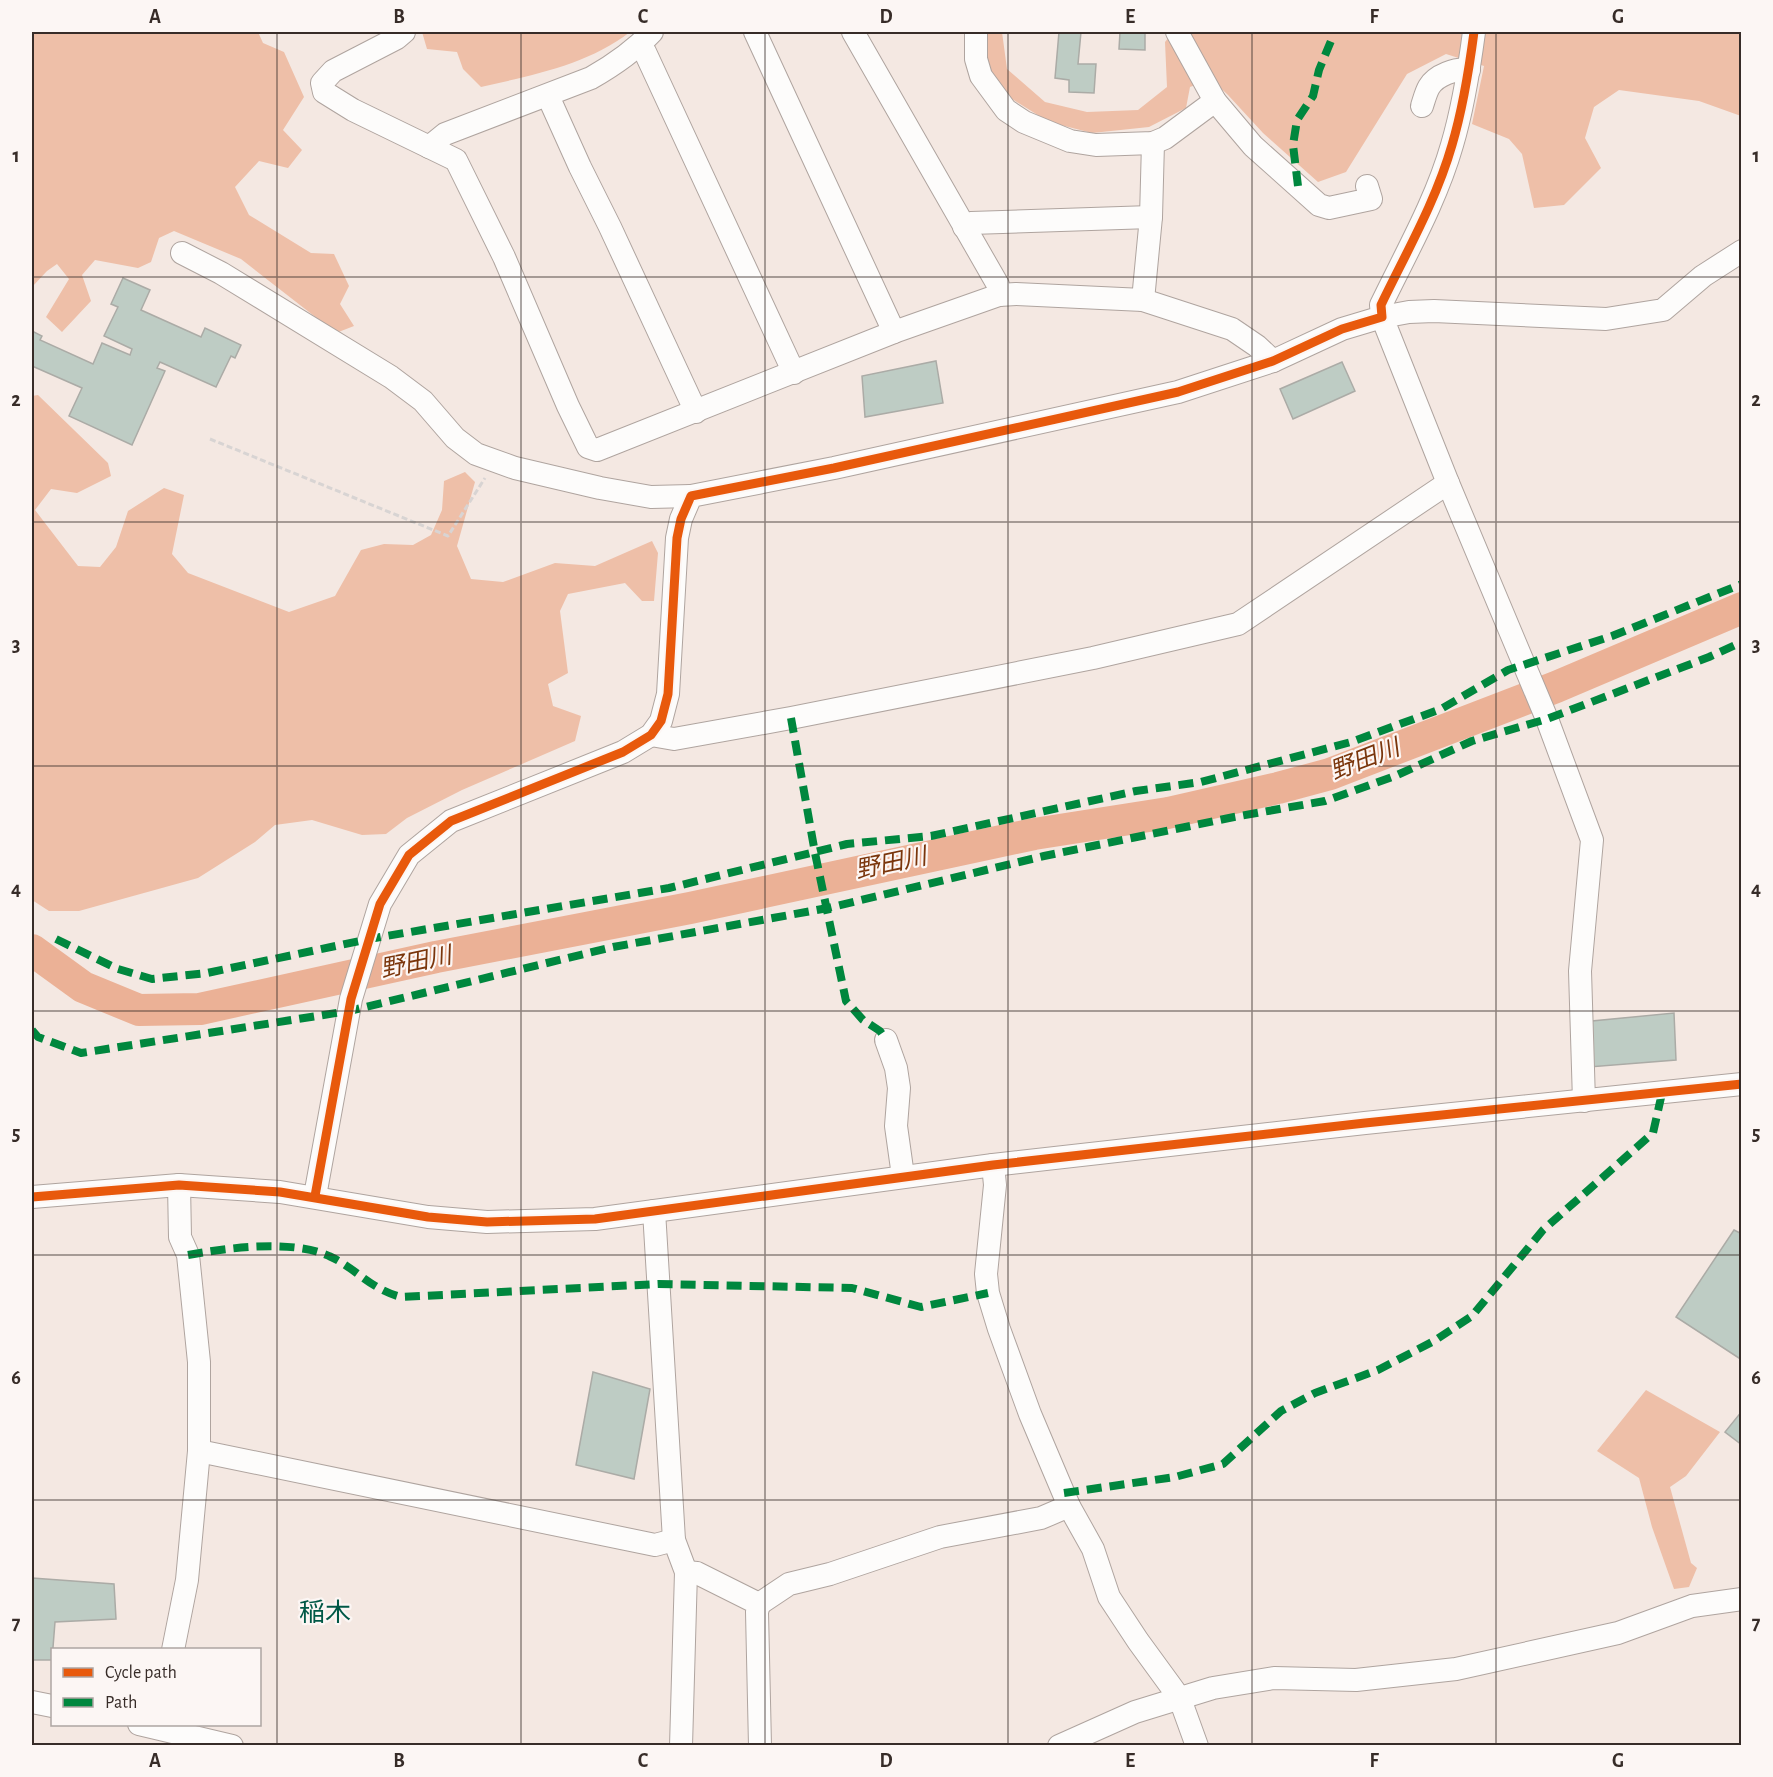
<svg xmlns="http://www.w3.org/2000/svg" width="1773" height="1777" font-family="'Alegreya Sans','Noto Sans JP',sans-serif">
<rect width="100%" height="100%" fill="#f4e8e2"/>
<g fill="#eebfa8">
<polygon points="32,32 258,32 263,43 284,52 304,97 283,130 302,150 288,168 259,161 235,187 249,215 311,253 334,254 349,286 340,304 354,326 336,333 241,259 174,231 159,238 151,262 138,268 95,260 82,275 91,301 62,332 46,317 69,279 57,264 47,271 32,287"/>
<path d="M 422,32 L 630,32 C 587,65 533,75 481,87 L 463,69 L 457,52 L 427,49 Z"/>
<polygon points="986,32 1002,32 1007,69 1045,102 1087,112 1138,110 1167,87 1165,42 1173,32 1741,32 1741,116 1699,101 1619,90 1594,107 1585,138 1601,168 1564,205 1534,208 1522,154 1509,139 1472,124 1484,66 1446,54 1407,74 1346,172 1318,182 1263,133 1228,95 1211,79 1190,87 1186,108 1149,127 1092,133 1049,122 1009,97 987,68"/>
<polygon points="38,395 108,463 111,476 77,493 51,489 35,510 78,566 100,567 116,547 128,511 164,488 184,495 172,554 188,573 289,612 335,596 361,550 384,544 413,545 431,535 442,510 444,481 465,472 475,482 457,546 471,579 503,582 555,563 595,566 652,541 658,553 654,601 642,601 625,583 568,594 560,611 568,673 548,684 553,706 581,716 575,741 462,790 407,818 386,834 362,835 312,820 275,825 255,842 198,878 79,911 49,911 32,900 32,396"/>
<polygon points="1646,1390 1720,1432 1686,1476 1670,1487 1691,1563 1697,1568 1689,1587 1674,1589 1652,1527 1639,1478 1597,1451"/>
</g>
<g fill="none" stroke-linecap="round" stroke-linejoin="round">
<polyline stroke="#ebb196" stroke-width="32" points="32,950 83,987 139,1010 200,1009 436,957 690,908 1034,834 1168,813 1278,788 1330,774 1556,687 1742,608"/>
</g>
<g fill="#beccc4" stroke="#ababa6" stroke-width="1.5">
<polygon points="1059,32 1081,32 1078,64 1096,64 1094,93 1069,92 1069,80 1055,78"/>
<polygon points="1120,32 1145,32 1145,50 1119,49"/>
<polygon points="123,278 150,290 141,310 201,337 205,328 241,345 235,358 231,356 216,387 160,362 157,368 165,371 132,445 69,416 82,388 32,366 32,331 42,336 40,340 93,364 102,343 130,355 132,349 104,336 118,307 111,304"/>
<polygon points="936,361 943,403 865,417 862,376"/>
<polygon points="1342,362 1355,391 1293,419 1280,389"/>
<polygon points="1674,1013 1676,1060 1589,1067 1592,1021"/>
<polygon points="1734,1230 1742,1234 1742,1360 1676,1317"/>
<polygon points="593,1372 650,1389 634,1479 576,1465"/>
<polygon points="1742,1411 1742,1445 1725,1432"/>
<polygon points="32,1578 114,1584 116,1619 55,1622 52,1660 32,1660"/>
</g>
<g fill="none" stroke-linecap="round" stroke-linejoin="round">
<defs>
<g id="minor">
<polyline points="404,32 397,38 333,71 322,83 324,92 353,110 456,160 504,257 568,406 588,447 597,450 894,332 999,295 1016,294 1143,300 1232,329 1257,346 1273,361"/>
<polyline points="755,32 894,332"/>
<polyline points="853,32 998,285 999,295"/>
<polyline points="976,32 976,59 981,76 1006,110 1024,122 1070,141 1096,145 1153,143 1165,138 1215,101"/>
<polyline points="1177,32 1215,101 1253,146 1319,205 1329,208 1371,199 1367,186"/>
<polyline points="639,46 645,52 794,373"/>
<polyline points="548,96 580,167 610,227 696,412"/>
<path d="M 1422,106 C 1424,100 1426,92 1429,87 C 1436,75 1456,68 1469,70"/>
<path d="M 429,147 L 445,134 L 591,78 C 614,65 634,51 652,32"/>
<polyline points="964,227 971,223 1151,217"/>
<polyline points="182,253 221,273 391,377 423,401 455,438 476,454 515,468 600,488 651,497 691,496"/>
<polyline points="1143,300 1151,217 1153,143"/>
<polyline points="651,735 674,739 791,718 1093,658 1238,624 1448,483"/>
<polyline points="886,1040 896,1068 899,1088 896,1126 903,1176"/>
<polyline points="1584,1101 1580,971 1592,840 1547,719 1448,483 1382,317 1409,312 1434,311 1606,319 1663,310 1703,276 1742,251"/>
<polyline points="993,1165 995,1185 986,1274 988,1293 999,1329 1030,1414 1069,1506 1093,1549 1109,1597 1138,1641 1173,1689 1180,1699 1197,1746"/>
<path d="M 315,1196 L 351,999 L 380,904 L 409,855 L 451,821 L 623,752 L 651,735 L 661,721 L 668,694 L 677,538 L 681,519 L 691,496 L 834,468 L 1178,392 L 1273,361 L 1342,329 L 1382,317 L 1381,305 C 1406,253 1436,201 1452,145 C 1463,108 1469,70 1474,32"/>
<polyline points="32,1197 179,1185 280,1192 428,1217 487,1222 595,1219 993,1165 1365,1123 1742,1084"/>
<polyline points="654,1211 674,1540 686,1572 681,1746"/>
<polyline points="199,1451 655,1545 674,1540"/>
<polyline points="686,1572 697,1573 759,1604 757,1612 760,1746"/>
<polyline points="759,1604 789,1584 830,1574 940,1537 1041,1518 1069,1506"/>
<polyline points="173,1650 187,1580 199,1451 199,1362 188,1255 180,1237 179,1185"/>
<polyline points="32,1702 52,1706"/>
<polyline points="139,1724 232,1746"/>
<polyline points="1059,1746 1135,1712 1213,1688 1274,1678 1356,1680 1456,1669 1618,1633 1692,1606 1742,1599"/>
</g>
</defs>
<use href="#minor" stroke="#afa49f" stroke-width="24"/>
<polyline stroke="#d8d4d3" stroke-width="3" stroke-dasharray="6 3" stroke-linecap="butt" points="210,439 448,536 485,478"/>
<use href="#minor" stroke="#fdfcfb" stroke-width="22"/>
<g stroke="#00873e" stroke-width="8" stroke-dasharray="15 8" stroke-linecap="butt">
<polyline points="1298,186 1293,145 1297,120 1313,96 1319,70 1333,36"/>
<polyline points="791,718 815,853 846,1001 863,1020 880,1031 886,1040"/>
<polyline points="56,939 118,969 152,979 207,973 369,939 669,888 847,844 931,836 1136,791 1201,782 1351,742 1441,709 1508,670 1612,636 1742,584"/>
<polyline points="32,1030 38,1037 81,1053 349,1011 613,947 828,908 1044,856 1234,817 1325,801 1395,776 1472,741 1547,719 1709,657 1742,642"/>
<path d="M 188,1255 C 226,1248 293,1239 329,1256 C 356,1268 370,1289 401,1297 L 658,1284 L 852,1288 L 921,1307 L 988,1293"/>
<polyline points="1064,1493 1175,1477 1223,1464 1281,1411 1315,1393 1378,1370 1434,1341 1472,1316 1543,1230 1653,1133 1662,1093"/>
</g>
<defs>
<g id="cycleway">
<path d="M 315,1196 L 351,999 L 380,904 L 409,855 L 451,821 L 623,752 L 651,735 L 661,721 L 668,694 L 677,538 L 681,519 L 691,496 L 834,468 L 1178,392 L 1273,361 L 1342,329 L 1382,317 L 1381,305 C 1406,253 1436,201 1452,145 C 1463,108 1469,70 1474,32"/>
<polyline points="32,1197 179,1185 280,1192 428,1217 487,1222 595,1219 993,1165 1365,1123 1742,1084"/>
</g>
</defs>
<use href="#cycleway" stroke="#fcf6f4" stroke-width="13"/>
<use href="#cycleway" stroke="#e8590c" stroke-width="9"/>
</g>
<path fill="none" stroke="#372c28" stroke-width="1.5" stroke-opacity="0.55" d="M 277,32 L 277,1746M 521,32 L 521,1746M 765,32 L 765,1746M 1008,32 L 1008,1746M 1252,32 L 1252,1746M 1496,32 L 1496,1746M 32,277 L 1742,277M 32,522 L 1742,522M 32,766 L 1742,766M 32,1011 L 1742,1011M 32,1255 L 1742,1255M 32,1500 L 1742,1500"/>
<g text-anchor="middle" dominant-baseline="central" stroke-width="4.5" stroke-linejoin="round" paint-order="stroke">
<g font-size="24" font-style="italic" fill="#7a350b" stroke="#fcf6f4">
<text transform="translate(1365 760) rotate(-21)">野田川</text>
<text transform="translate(891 864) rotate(-12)">野田川</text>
<text transform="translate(416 963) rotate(-12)">野田川</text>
</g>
<g font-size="26" fill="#005846" stroke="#fcf6f4">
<text x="325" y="1613">稲木</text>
</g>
</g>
<rect width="1773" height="1777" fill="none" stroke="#fcf6f4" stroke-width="66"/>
<rect x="51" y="1648" width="210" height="78" fill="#fcf6f4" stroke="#ada5a2" stroke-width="1.5"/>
<rect x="63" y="1668" width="30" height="9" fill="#e8590c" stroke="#ada5a2" stroke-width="1.5"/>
<text x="105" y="1678" font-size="18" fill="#372c28">Cycle path</text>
<rect x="63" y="1698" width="30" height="9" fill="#00873e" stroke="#ada5a2" stroke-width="1.5"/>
<text x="105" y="1708" font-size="18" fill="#372c28">Path</text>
<rect x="33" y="33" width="1707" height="1711" fill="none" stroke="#372c28" stroke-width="2"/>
<g font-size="20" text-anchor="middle" font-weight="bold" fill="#372c28">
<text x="155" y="23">A</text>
<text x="399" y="23">B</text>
<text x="643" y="23">C</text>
<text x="886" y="23">D</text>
<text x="1130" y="23">E</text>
<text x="1374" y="23">F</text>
<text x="1618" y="23">G</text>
<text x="16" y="162">1</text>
<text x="1756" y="162">1</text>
<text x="16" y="406">2</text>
<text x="1756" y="406">2</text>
<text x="16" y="651">3</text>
<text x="1756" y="651">3</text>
<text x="16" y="895">4</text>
<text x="1756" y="895">4</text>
<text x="16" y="1140">5</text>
<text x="1756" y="1140">5</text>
<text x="16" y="1384">6</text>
<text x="1756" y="1384">6</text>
<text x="16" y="1629">7</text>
<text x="1756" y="1629">7</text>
<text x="155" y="1767">A</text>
<text x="399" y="1767">B</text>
<text x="643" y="1767">C</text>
<text x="886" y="1767">D</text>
<text x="1130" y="1767">E</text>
<text x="1374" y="1767">F</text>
<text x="1618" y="1767">G</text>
</g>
</svg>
